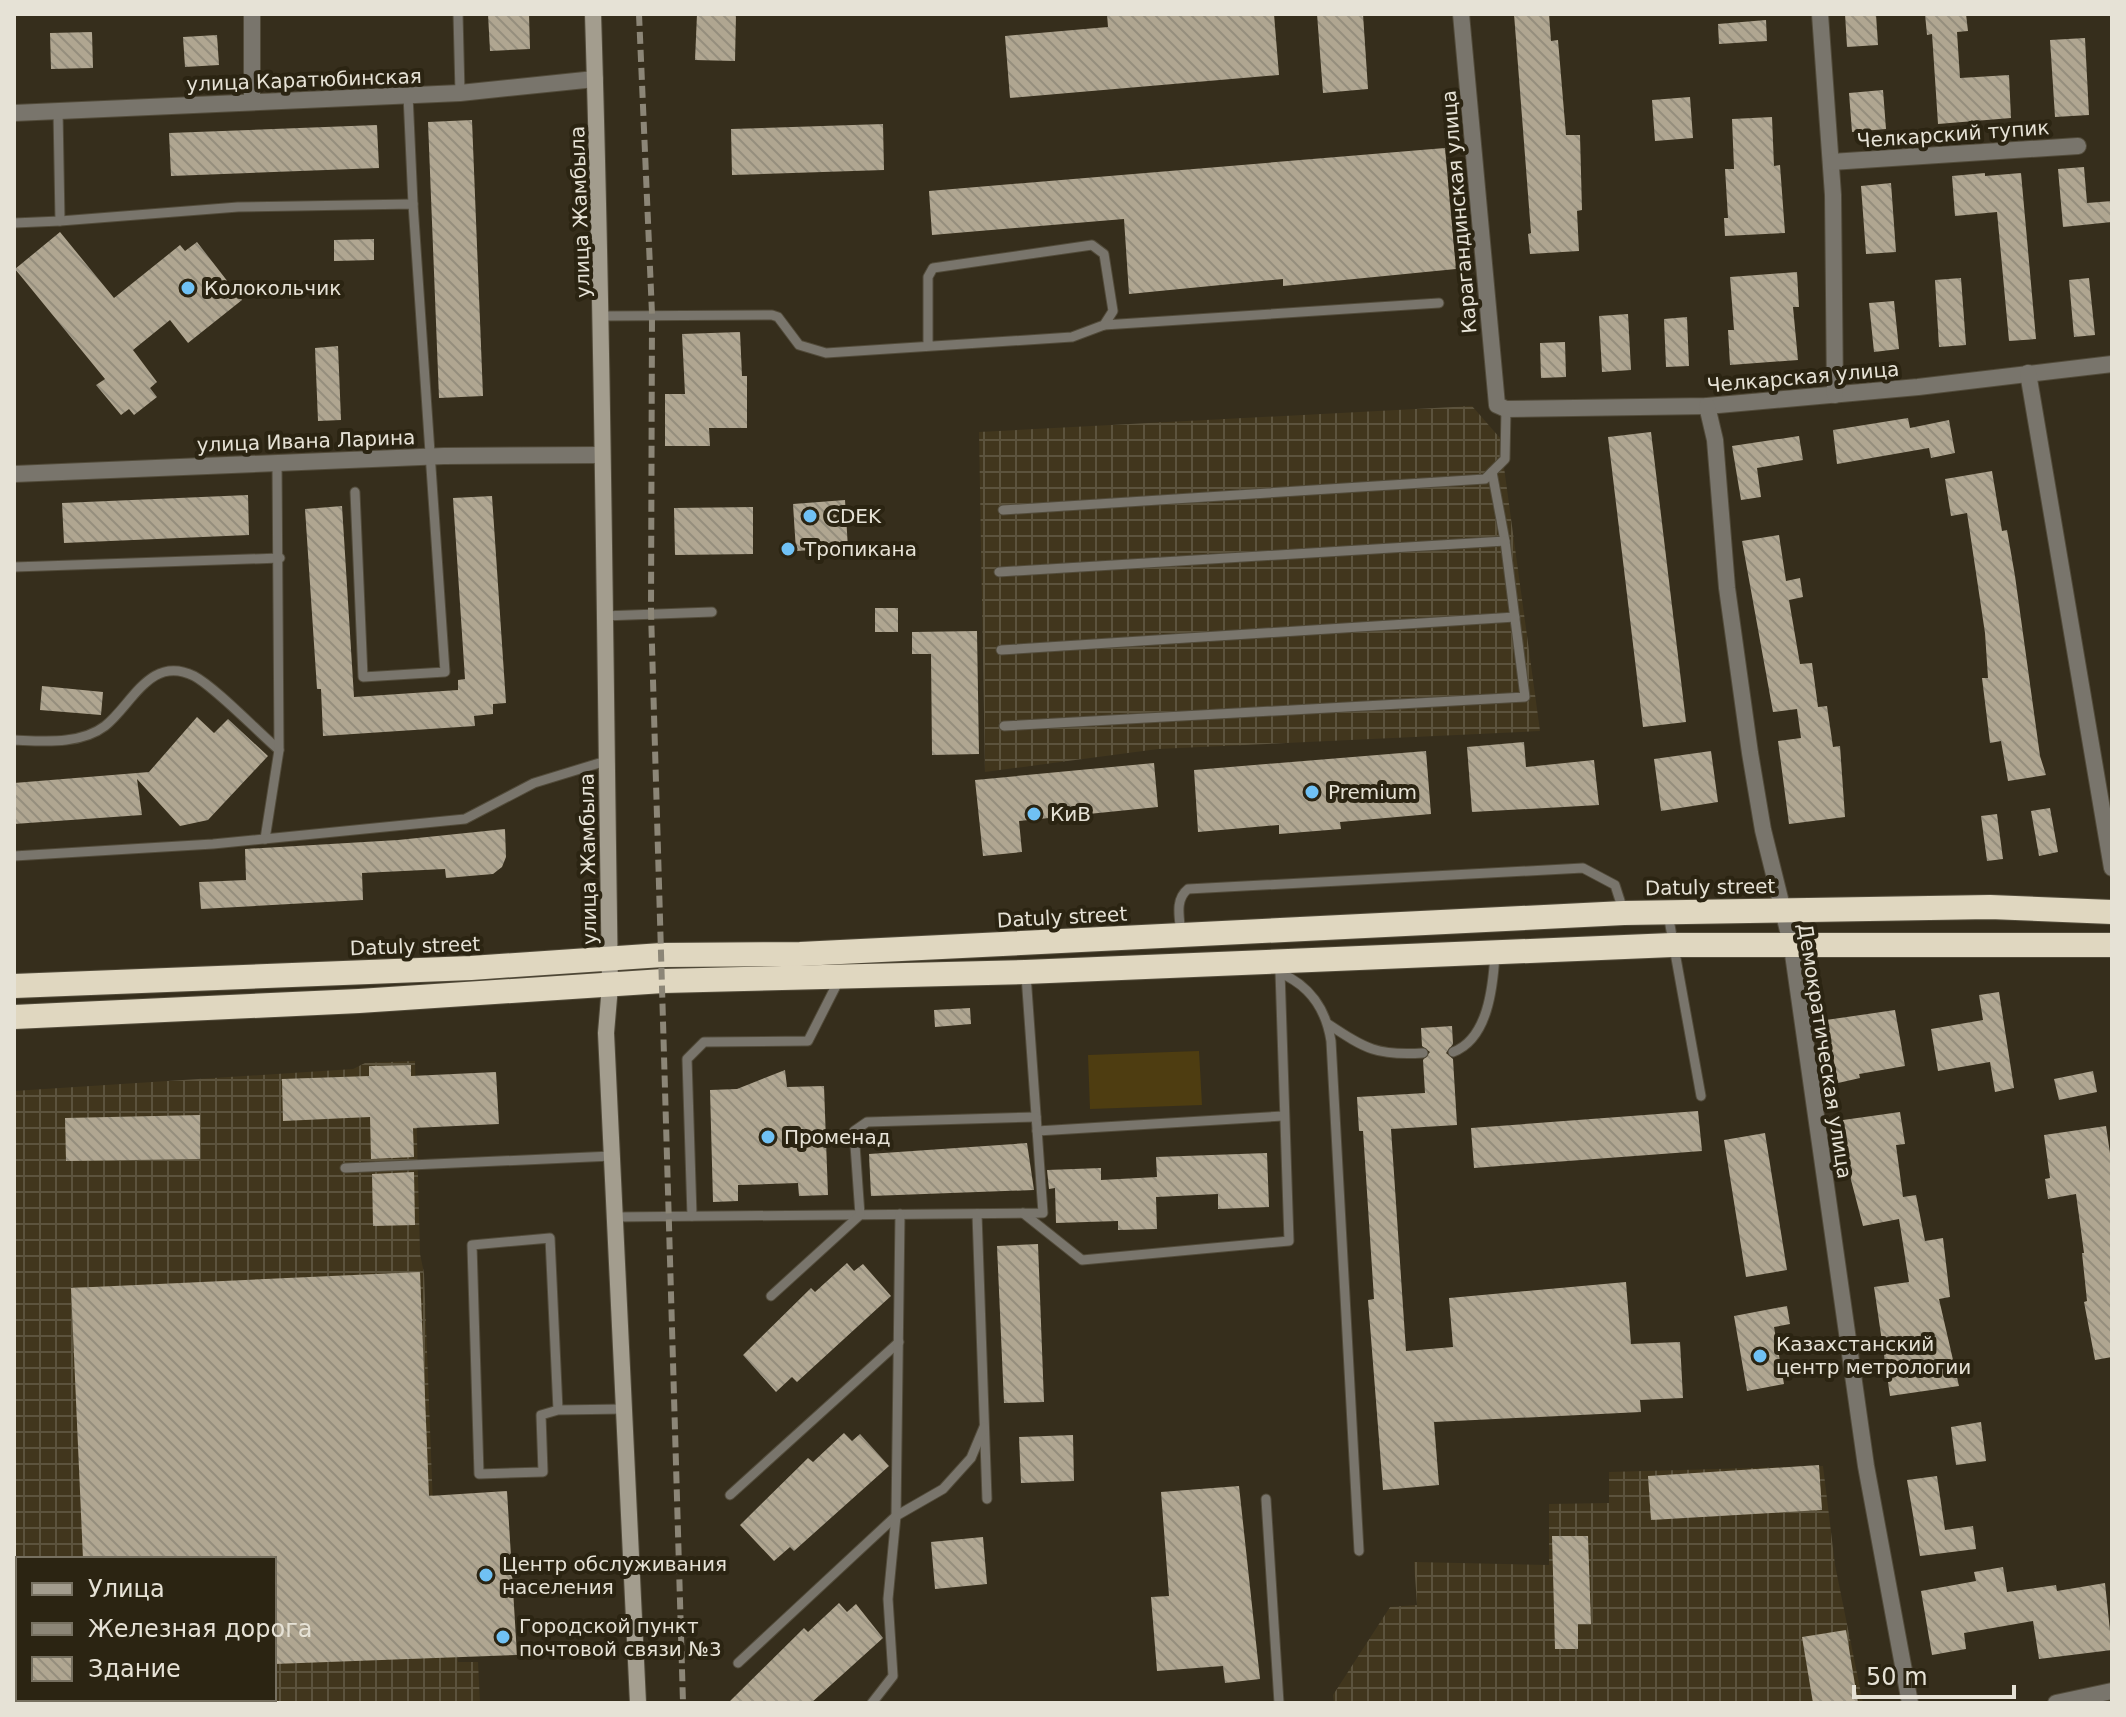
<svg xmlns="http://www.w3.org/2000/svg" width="2126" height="1717" font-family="'DejaVu Sans',sans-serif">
<defs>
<pattern id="industrial-grid" width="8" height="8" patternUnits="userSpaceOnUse" patternTransform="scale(2)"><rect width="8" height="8" fill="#41361d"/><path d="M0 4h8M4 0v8" fill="none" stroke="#5c533d"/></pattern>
<pattern id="building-back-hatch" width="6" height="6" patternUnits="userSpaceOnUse" patternTransform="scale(2)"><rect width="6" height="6" fill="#b0a691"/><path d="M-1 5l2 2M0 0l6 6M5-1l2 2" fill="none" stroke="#958e7d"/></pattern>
</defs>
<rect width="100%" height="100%" fill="#362e1c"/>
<g fill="url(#industrial-grid)" fill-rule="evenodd">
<polygon points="1472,406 1500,438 1540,731 1158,749 985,772 979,432"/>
<path d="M 415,1061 L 420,1254 L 424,1273 L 438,1636 L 456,1636 L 458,1662 L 478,1662 L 480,1703 L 14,1703 L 14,1091 L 353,1069 L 365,1063 ZM 18,1559 L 274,1559 L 274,1699 L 18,1699 Z"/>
<polygon points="1823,1466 1835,1565 1863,1703 1334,1703 1333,1695 1390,1607 1417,1605 1414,1562 1549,1565 1549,1504 1609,1503 1609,1472"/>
</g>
<polygon fill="#4e3d11" points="1199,1051 1202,1105 1090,1109 1088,1055"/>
<g fill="url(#building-back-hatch)">
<polygon points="488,14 529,14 530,49 490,51"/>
<polygon points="697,14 736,14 735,61 695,60"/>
<polygon points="1107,14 1274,14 1279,75 1010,98 1005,36 1108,27"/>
<polygon points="1317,14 1363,14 1368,89 1323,93"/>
<polygon points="1514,14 1549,14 1551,41 1558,40 1566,135 1580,135 1582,210 1577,211 1579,251 1530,254 1528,234 1531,233"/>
<polygon points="1845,14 1876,14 1878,45 1847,47"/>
<polygon points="1925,14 1966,14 1968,31 1957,32 1960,78 2009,75 2011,118 1938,124 1932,34 1927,35"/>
<polygon points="1766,20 1767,41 1719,44 1718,24"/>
<polygon points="92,32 93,68 51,69 50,33"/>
<polygon points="217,35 219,65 185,67 183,37"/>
<polygon points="2085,38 2089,115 2055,117 2050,40"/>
<polygon points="1883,90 1886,129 1852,132 1849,93"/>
<polygon points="1690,97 1693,138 1655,141 1652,100"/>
<polygon points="1772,117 1774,166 1780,165 1785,233 1725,236 1724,218 1728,218 1725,169 1734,169 1732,119"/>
<polygon points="472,120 483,396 439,398 428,122"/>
<polygon points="883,124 884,170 732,175 731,129"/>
<polygon points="377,125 379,168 171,176 169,133"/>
<polygon points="1445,148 1456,269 1283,286 1283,279 1129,294 1124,219 932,235 929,191"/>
<polygon points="2084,167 2087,203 2112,201 2112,222 2063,227 2058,169"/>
<polygon points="1985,173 1985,176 2021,173 2036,339 2009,341 1997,212 1955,216 1952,176"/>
<polygon points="1891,183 1896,252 1866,254 1861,186"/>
<polygon points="60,232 114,298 180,245 185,251 197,242 242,300 188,343 170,320 133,350 157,382 150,388 157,397 134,415 129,409 121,415 96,385 105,379 15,269"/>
<polygon points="374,239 374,260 334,261 334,240"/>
<polygon points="1797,272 1799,307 1793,307 1798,360 1730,365 1728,330 1734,330 1730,277"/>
<polygon points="1961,278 1966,345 1939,347 1935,280"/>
<polygon points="2089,278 2095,335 2074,337 2069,280"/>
<polygon points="1894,301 1899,349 1874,352 1869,303"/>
<polygon points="1628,314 1631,370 1602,372 1599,316"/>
<polygon points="1687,317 1689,366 1666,367 1664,319"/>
<polygon points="740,332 742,376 747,376 747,428 709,428 710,446 665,446 665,394 685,394 682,334"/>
<polygon points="1565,342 1566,377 1541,378 1540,343"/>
<polygon points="338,346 341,420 318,421 315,348"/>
<polygon points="1908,418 1910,428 1949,420 1955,453 1931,458 1929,448 1837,464 1833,430"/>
<polygon points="1651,432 1686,722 1643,727 1608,437"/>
<polygon points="1799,436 1803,460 1757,468 1761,497 1741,500 1732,446"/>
<polygon points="1992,471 2002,531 2007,530 2015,576 2040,756 2046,775 2008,781 2001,741 1990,743 1982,678 1988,678 1985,633 1967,513 1951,516 1945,479"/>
<polygon points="248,495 249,535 64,543 62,503"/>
<polygon points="492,496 506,703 493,704 493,714 474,716 475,726 323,736 321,689 317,689 305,509 342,506 354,697 458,690 458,680 465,679 453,498"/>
<polygon points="845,500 848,548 796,551 793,504"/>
<polygon points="753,507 753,554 675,555 674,508"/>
<polygon points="1779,535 1786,581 1800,578 1803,597 1789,600 1800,664 1812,663 1818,707 1827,706 1833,747 1840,746 1845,817 1789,824 1778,741 1801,738 1797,709 1773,712 1742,541"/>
<rect x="875" y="608" width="23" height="24"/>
<polygon points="977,631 979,754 932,755 931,654 912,654 912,632"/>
<polygon points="42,686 103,692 101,715 40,710"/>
<polygon points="197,717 214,733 228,719 268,756 208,820 180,826 137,779 142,815 14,824 14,783 149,772"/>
<polygon points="1524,742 1526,767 1594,760 1599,805 1472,812 1467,747"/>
<polygon points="1426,751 1431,814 1340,822 1341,829 1279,834 1279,825 1198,832 1194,770"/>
<polygon points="1711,751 1718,802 1661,811 1654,759"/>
<polygon points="1154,763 1158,807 1019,821 1022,852 983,856 975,780"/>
<polygon points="2050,808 2058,852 2039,856 2031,811"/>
<polygon points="1997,814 2003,859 1987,861 1981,816"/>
<polygon points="505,829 506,857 502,867 493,874 446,878 445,869 362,873 363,900 201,909 199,882 246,880 245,849 398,840"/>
<polygon points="1999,992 2014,1088 1995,1092 1990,1062 1938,1071 1931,1029 1983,1020 1979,995"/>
<polygon points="970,1008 971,1024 935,1027 934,1010"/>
<polygon points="1895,1010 1905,1066 1859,1074 1860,1078 1838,1083 1826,1020"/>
<polygon points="1452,1026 1453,1044 1446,1053 1453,1059 1457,1125 1391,1129 1406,1351 1453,1347 1449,1298 1626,1282 1631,1344 1680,1342 1683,1398 1640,1400 1641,1412 1434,1422 1439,1485 1383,1490 1368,1300 1374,1299 1363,1131 1359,1131 1357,1097 1425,1093 1423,1060 1430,1052 1422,1046 1421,1028"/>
<polygon points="411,1065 411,1076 496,1072 499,1124 413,1128 414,1157 371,1159 370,1117 283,1121 282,1079 369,1076 369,1066"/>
<polygon points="785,1070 787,1087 824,1086 828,1195 799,1196 798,1183 738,1185 738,1201 713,1202 710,1090 737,1089"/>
<polygon points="2093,1071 2097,1092 2059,1100 2054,1079"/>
<polygon points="1698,1111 1702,1151 1474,1168 1471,1128"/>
<polygon points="1900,1112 1905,1144 1896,1145 1903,1197 1916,1195 1925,1241 1943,1238 1950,1297 1939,1299 1959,1386 1890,1396 1874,1287 1909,1282 1899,1219 1863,1226 1851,1180 1843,1120"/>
<polygon points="200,1115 200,1159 66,1161 65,1118"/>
<polygon points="2106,1126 2112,1167 2112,1357 2095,1360 2084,1302 2087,1301 2082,1253 2084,1253 2076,1194 2048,1199 2045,1179 2050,1178 2044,1135"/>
<polygon points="1765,1133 1787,1270 1746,1277 1724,1140"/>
<polygon points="1027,1143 1034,1190 871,1196 869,1154"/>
<polygon points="1267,1153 1269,1207 1218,1209 1218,1194 1156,1197 1157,1229 1118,1230 1118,1221 1056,1223 1055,1188 1049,1189 1047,1170 1101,1168 1101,1180 1157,1177 1156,1157"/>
<polygon points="414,1172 415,1225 373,1226 372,1174"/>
<polygon points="1038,1244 1044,1402 1004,1403 997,1246"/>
<polygon points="847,1263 854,1271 863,1264 891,1296 797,1382 792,1377 776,1392 743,1355 811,1288 815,1292"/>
<polygon points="420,1272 429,1496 507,1491 517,1655 274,1664 274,1559 83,1559 71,1288"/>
<polygon points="1787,1306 1790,1324 1774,1327 1784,1384 1747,1391 1734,1316"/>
<polygon points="1981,1422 1986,1461 1956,1465 1951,1427"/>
<polygon points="844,1433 852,1441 860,1434 889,1466 794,1551 790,1547 774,1561 740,1525 808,1458 813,1462"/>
<polygon points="1073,1435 1074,1481 1021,1483 1019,1437"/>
<polygon points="1819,1465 1822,1510 1651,1520 1648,1476"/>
<polygon points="1937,1476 1945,1530 1973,1526 1976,1549 1920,1556 1907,1480"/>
<polygon points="1239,1486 1260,1679 1225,1683 1223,1666 1157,1671 1151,1597 1169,1596 1161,1492"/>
<polygon points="1552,1536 1588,1536 1591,1624 1578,1624 1578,1649 1555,1649"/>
<polygon points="983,1537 987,1584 935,1589 931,1542"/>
<polygon points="2003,1567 2007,1592 2056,1585 2057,1591 2105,1583 2112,1650 2039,1659 2033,1621 1964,1633 1966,1649 1932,1655 1921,1591 1976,1581 1974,1572"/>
<polygon points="839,1603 847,1612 856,1604 883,1638 811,1703 728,1703 804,1628 808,1632"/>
<polygon points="1846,1630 1858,1703 1813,1703 1802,1637"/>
</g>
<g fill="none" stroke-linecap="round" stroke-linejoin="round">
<defs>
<g id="lane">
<polyline points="458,14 460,93"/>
<polyline points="408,95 413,204"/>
<polyline points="60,221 238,207 413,204 445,672 363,677 355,492"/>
<polyline points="14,223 60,221 58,111"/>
<polyline points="603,316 772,315 778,317 799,345 826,353 1072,337 1104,325 1113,311 1104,254 1092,245 933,268 928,277 928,346"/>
<polyline points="1104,325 1439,303"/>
<polyline points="1003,510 1485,479 1505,459 1506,409"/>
<polyline points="14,567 280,558"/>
<polyline points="999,572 1505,541 1492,472"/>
<polyline points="603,616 712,612"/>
<polyline points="1001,650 1515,617"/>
<polyline points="1004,726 1525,697 1505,541"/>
<path d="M 14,740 C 43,741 80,745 105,726 C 132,705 150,654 194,676 C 215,687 258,732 279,750"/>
<polyline points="265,839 279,750 277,462"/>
<polyline points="14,856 213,844 465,819 534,783 606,761"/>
<polyline points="1668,914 1701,1096"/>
<path d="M 1181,935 C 1180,919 1174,900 1188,889 L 1583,868 L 1615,885 L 1623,910"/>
<path d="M 1280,973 C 1309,985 1326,1009 1331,1041 L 1359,1551"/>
<path d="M 1328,1024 C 1366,1049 1377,1056 1423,1053"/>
<path d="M 1453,1052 C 1488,1039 1493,987 1495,954"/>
<polyline points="1037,1131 1283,1116"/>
<polyline points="345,1168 612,1156"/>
<polyline points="1023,1213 1082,1260 1289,1241 1280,971"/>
<polyline points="977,1214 987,1499"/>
<polyline points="692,1216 687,1059 704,1042 808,1041 840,978"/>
<polyline points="615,1217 1043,1213 1026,975"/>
<polyline points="771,1296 860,1215 854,1131 867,1122 1036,1117"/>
<polyline points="558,1410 550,1238 472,1245 479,1474 543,1472 541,1415 558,1410 624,1409"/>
<polyline points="730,1495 899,1342"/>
<polyline points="1266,1499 1279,1703"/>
<polyline points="14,1662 18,1662"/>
<polyline points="738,1663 896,1516 943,1489 971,1458 984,1427"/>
<polyline points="61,1699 64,1703"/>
<polyline points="872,1703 893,1676 888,1599 896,1516 900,1214"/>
</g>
<g id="street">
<polyline points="1461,14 1497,405 1506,409 1707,406 1918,387 2112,364"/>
<polyline points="1820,14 1833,195 1835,395"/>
<polyline points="252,102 252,14"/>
<polyline points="14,113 460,93 595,79"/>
<polyline points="1831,162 2078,146"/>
<polyline points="2028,373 2112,868"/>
<polyline points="1707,406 1715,440 1727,588 1750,753 1763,830 1792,947 1866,1466 1910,1703"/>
<polyline points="14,474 444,456 600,455"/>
<polyline points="2056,1703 2112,1691"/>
</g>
<path id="secondary" d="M 593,14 C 603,338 605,662 610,986 L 606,1033 L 638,1703"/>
<g id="highway">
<polyline points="14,986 471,968 662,955 800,954 1624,913 1990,907 2112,912"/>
<polyline points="14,1017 359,1001 663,981 1025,972 1672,945 2112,945"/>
</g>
</defs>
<use href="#lane" stroke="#524b3a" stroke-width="11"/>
<use href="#street" stroke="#524b3a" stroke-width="18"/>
<use href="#secondary" stroke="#524b3a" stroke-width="18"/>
<use href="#highway" stroke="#524b3a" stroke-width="26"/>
<use href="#lane" stroke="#79756c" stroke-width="9"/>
<use href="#street" stroke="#79756c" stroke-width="16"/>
<use href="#secondary" stroke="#a39d8e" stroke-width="16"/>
<use href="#highway" stroke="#e0d7c0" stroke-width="24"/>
<polyline stroke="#8c8677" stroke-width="6" stroke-dasharray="12 6" stroke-linecap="butt" points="639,14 652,314 651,612 683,1703"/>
</g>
<g fill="#70c1f4" stroke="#2b2412" stroke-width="3">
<circle cx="188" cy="288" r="8"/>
<circle cx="810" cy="516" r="8"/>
<circle cx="788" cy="549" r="8"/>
<circle cx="1312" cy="792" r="8"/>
<circle cx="1034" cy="814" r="8"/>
<circle cx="768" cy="1137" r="8"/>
<circle cx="1760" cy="1356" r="8"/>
<circle cx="486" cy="1575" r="8"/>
<circle cx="503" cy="1637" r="8"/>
</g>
<g text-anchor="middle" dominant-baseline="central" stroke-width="8" stroke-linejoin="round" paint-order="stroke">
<g font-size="20" fill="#e6e2d6" stroke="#2b2412">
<text transform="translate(304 80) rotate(-2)">улица Каратюбинская</text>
<text transform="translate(1953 134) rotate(-4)">Челкарский тупик</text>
<text transform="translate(580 212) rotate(-92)">улица Жамбыла</text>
<text transform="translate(1459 212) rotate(-95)">Карагандинская улица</text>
<text transform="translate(1803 377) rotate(-5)">Челкарская улица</text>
<text transform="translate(306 441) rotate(-2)">улица Ивана Ларина</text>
<text transform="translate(588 859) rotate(-91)">улица Жамбыла</text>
<text transform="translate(1710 887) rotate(-1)">Datuly street</text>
<text transform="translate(1062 917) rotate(-3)">Datuly street</text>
<text transform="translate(415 946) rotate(-2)">Datuly street</text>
<text transform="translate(1825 1051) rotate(81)">Демократическая улица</text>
</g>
<g font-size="20" fill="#e6e2d6" stroke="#2b2412" text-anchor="start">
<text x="204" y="288">Колокольчик</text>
<text x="826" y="516">CDEK</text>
<text x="804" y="549">Тропикана</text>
<text x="1328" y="792">Premium</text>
<text x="1050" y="814">КиВ</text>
<text x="784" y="1137">Променад</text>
<text x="1776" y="1344">Казахстанский<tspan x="1776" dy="23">центр метрологии</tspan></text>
<text x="502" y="1564">Центр обслуживания<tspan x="502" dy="23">наcеления</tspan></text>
<text x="519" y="1626">Городской пункт<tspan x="519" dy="23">почтовой связи №3</tspan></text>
</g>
</g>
<rect width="2126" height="1717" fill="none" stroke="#e6e2d6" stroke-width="32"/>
<rect x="16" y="1557" width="260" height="144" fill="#2b2412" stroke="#767060" stroke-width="2"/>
<rect x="32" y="1583" width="40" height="12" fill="#a39d8e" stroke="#767060" stroke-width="2"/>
<text x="88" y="1597" font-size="24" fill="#e6e2d6">Улица</text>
<rect x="32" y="1623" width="40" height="12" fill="#8c8677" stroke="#767060" stroke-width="2"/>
<text x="88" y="1637" font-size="24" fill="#e6e2d6">Железная дорога</text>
<rect x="32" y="1657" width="40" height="24" fill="url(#building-back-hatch)" stroke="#767060" stroke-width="2"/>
<text x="88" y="1677" font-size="24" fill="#e6e2d6">Здание</text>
<path d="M1854 1685v12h160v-12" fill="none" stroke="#e6e2d6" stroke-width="4"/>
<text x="1866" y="1685" font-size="24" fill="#e6e2d6" stroke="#2b2412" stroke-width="6" paint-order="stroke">50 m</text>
</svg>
